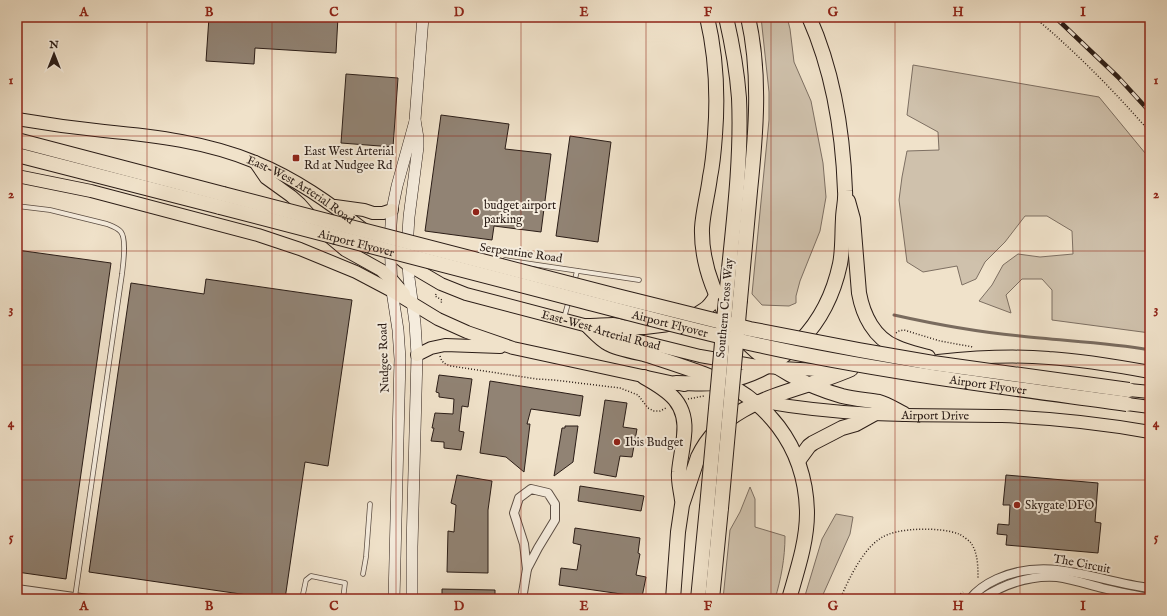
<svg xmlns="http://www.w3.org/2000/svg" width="1167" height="616" font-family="'IM FELL English',serif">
<rect width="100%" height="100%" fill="#f0e2ca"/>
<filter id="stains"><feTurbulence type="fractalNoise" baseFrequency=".005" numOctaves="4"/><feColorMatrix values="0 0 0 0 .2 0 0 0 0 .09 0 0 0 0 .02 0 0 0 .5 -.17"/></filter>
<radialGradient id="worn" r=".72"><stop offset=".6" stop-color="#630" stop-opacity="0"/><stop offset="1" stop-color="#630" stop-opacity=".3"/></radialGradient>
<g fill="#cfc1ac" stroke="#7d6f62">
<polygon points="761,17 787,17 790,29 794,62 811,101 823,163 826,197 820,231 800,281 796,296 796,303 789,306 762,305 752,294 769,120 769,92"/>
<polygon points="913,65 1099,97 1150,159 1150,333 1052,320 1052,290 1042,279 1022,279 1006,295 1011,313 979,301 992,285 1003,265 1018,254 1040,257 1073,254 1072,231 1047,216 1025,216 1005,242 985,262 976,279 962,285 957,266 923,272 907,262 899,200 902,177 907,151 939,150 938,132 907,115"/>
<path d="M 750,487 L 755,499 L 755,527 L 785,536 C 785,558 781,579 775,599 L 723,599 L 730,530 L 740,512 Z"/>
<polygon points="836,514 853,517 850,534 821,599 804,599 822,539"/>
</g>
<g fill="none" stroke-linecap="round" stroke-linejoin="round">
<path stroke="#796b5e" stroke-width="3" d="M 894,315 C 934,324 978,332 1020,336 C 1063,341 1107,342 1150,350"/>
</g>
<g fill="#918374" stroke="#2b1d17">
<polygon points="209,17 338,17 336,53 255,48 254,64 206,61"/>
<polygon points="346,74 398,78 393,147 341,143"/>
<polygon points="441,115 509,124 505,149 551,154 541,232 494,226 492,240 425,231"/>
<polygon points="570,136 611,142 598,242 556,236"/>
<polygon points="17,250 111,263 66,579 17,572"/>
<polygon points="206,279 352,300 328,466 305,462 285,599 275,599 89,572 131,283 204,294"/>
<polygon points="439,375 472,379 468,407 462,406 459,431 464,432 461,450 444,448 444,442 431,441 434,428 432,428 435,413 453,414 454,399 439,397 439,393 436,392"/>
<polygon points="490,381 583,396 580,416 531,409 527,424 530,424 524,472 506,457 480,453"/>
<polygon points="605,400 627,403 623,427 637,429 632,457 620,456 616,477 594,473"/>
<polygon points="565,426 578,426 573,462 554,476 562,428 565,428"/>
<polygon points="457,475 492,481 488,510 488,573 447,572 448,531 454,532 456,505 451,503"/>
<polygon points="1006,475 1098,483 1095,522 1101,523 1098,553 1006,545 1007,535 997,534 998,524 1009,525 1010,505 1003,505"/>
<polygon points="580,486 644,496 641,511 578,501"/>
<polygon points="575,528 640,538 638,553 640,554 636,575 646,577 642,597 559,585 561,568 577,570 581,545 573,543"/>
<polygon points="442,589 495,590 495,599 442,599"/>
</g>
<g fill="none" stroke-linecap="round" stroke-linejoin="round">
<defs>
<g id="service">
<path d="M 17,206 L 50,210 L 107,224 C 112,226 118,228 121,232 C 127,240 123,265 122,274 L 75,597"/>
<polyline points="505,260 639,280"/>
<polyline points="574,283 577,271"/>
<polyline points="564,318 569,300"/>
<polyline points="363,574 366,557 370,504"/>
<polyline points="302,599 306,580 311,576 345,583 343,599"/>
</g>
<g id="minor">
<polygon points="531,489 548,493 555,504 555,520 538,548 527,569 524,544 514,513 519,498"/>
<polyline points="17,589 88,599"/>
<polyline points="522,599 527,569"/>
<path d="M 970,599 C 978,589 986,584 997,579 C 1050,555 1097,582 1150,588"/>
<path d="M 981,599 C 1004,584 1029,575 1057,577 C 1072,579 1087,584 1102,588 C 1118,592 1134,595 1150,598"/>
</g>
<g id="secondary">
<polyline points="394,599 400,359 398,330 392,291 390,238 391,225 392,210 397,186 415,121"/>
<polyline points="412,599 412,547 417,355 415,323 409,278 407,249 409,217 418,147 418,138 415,120 423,17"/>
</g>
<g id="primary">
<path id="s1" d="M 17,119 C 46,124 75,128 104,131 C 156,136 207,142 255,162 C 295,178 330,203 363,229"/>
<polyline points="255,162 266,178 291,196 300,204 314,220"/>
<polyline points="17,176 91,191 258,235 300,249 356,272 392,291 438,319 467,332 513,348 684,385"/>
<polyline points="335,206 364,210 373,213 383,213 392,210"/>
<polyline points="326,234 345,250 381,270 392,280 404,294"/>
<path id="s2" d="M 393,253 L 407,264 L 441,284 L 466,294 L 588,326 L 611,334 L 700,356 L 764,367 L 818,370 L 846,369"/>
<polyline points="417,355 431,348 445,345 500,347"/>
<path d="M 938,361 C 975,357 1012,355 1049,358 C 1083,360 1117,366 1150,372"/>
<polyline points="1129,390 1150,392"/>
<path id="s3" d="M 759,401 C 797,408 836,412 874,414 C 916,416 959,415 1002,416 C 1051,418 1101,423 1150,432"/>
<polyline points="1127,404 1150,407"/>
</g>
<g id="motorway">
<path d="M 707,17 C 716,55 718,96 715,135 C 714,149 713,163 710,177 C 708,194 703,211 702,228 C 701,261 712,290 728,318"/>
<path d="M 726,17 C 732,43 737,71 739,98 C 742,164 732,234 726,299"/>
<polyline points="17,140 223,194"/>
<polyline points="17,155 220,207"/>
<path d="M 848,201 L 853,219 L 859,293 C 863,315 874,338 896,347 C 906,352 917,354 928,357"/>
<path d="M 740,300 C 743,264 747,227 750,191 C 756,133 761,74 748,17"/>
<path d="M 588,326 C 594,332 601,340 609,344 C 615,348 635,352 644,354 C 664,360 684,367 704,374 C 766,396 806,446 807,513 C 807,542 797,571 789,599"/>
<path d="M 588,326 C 596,326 605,325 613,325 C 616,325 619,326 622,327 C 646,328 685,325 704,310 C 709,307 713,301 716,296"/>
<path d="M 745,341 C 771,367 806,386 842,396 C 854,399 867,400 879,402 C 887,404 896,410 904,414"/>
<path d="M 644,377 C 669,391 688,403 684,436 C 683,448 680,460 679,472 C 678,481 681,491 682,500"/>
<path d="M 676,383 C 692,383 708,385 724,382 C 786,369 827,325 840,264 C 843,249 842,234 843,219 C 843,210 846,200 845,191 C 843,133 833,71 809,17"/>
<polyline points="798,461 809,446 813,443 842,428 856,424 874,414"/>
<path d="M 673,599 L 678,532 L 682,505 L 698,457 C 726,397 798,393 851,369"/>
<polyline points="698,599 707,507"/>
<polyline points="712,599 721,508"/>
</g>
</defs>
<use href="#service" stroke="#5c4e44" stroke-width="5.5"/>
<use href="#minor" stroke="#5c4e44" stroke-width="10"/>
<use href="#secondary" stroke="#2b1d17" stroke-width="12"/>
<use href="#primary" stroke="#2b1d17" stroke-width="14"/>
<use href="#motorway" stroke="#2b1d17" stroke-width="16"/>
<g stroke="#2b1d17" stroke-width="1.5" stroke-dasharray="1 2" stroke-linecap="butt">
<path d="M 1034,17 C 1076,52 1114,91 1150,132"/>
<polyline points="436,294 435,296 442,300 441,303"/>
<polyline points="896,333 899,331 904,330 940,341 973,347"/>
<path d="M 440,356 C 442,363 445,364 451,366 L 537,379 L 554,380 L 620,388 L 638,395 L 648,408 L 654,411 L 660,411 L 666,408"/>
<polyline points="688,399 704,396"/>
<path d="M 840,599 C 849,579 862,550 881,538 C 897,527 941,527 959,534 C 963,536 968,540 971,543 C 978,553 978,567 978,579"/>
<polyline points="953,599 963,592"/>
</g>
<use href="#service" stroke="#f5ecdd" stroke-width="4"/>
<use href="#minor" stroke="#f5ecdd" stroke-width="8"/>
<use href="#secondary" stroke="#f5ecdd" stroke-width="11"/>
<use href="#primary" stroke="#f0e2ca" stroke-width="12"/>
<use href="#motorway" stroke="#f0e2ca" stroke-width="14"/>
<defs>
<polyline id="rail" points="1055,17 1118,77 1150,112"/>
</defs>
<use href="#rail" stroke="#2b1d17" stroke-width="4.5"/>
<use href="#rail" stroke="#f5ecdd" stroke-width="3" stroke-dasharray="9" stroke-linecap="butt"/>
<defs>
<g id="motorway-bridge">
<polyline points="223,194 617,296 750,329 859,350 933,363 1129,390"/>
<path id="s4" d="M 220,207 C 340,239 461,270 582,301 C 640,316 699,332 758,345 C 880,372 1004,387 1127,404"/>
<polyline points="707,507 726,299"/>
<polyline points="721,508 740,300"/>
</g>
</defs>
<use href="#motorway-bridge" stroke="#2b1d17" stroke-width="16" stroke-linecap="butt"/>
<use href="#motorway-bridge" stroke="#f0e2ca" stroke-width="14"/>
</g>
<path fill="none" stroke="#8f2418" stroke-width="1" stroke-opacity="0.55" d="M 147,17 L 147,599M 272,17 L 272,599M 396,17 L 396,599M 521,17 L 521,599M 646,17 L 646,599M 771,17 L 771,599M 895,17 L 895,599M 1020,17 L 1020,599M 17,136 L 1150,136M 17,251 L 1150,251M 17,365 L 1150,365M 17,480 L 1150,480"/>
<g fill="#8f2418" stroke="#f5ecdd" stroke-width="1.5">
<rect x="292" y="154" width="8" height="8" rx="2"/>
<circle cx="476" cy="212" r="4"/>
<circle cx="617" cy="442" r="4"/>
<circle cx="1017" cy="505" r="4"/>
</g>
<g text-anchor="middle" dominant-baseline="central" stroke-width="4" stroke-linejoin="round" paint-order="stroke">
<g font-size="12" fill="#2b1d17" stroke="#f5ecdd" text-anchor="start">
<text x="304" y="151">East West Arterial<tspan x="304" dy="14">Rd at Nudgee Rd</tspan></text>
<text x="484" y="205">budget airport<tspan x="484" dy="14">parking</tspan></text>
<text x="625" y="442">Ibis Budget</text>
<text x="1025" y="505">Skygate DFO</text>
</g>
<g font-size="12" fill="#2b1d17" stroke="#f5ecdd">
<text stroke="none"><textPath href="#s1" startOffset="296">East-West Arterial Road</textPath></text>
<text stroke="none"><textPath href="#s4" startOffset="141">Airport Flyover</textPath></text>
<text transform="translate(521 253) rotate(8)">Serpentine Road</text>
<text transform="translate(725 308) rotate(-85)">Southern Cross Way</text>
<text stroke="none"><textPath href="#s4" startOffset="465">Airport Flyover</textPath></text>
<text stroke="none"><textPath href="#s2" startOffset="224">East-West Arterial Road</textPath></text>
<text transform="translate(384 358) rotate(-92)">Nudgee Road</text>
<text stroke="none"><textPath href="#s4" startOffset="789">Airport Flyover</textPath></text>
<text stroke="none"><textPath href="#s3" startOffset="177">Airport Drive</textPath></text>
<text transform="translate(1082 564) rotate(11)">The Circuit</text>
</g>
</g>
<rect width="1167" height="616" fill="none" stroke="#f0e2ca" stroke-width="44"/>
<g transform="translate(54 54)" stroke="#f5ecdd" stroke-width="3" paint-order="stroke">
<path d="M0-3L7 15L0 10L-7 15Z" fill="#2b1d17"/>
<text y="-6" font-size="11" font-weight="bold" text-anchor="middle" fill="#2b1d17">N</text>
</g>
<rect x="22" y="22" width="1123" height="572" fill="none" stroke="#8f2418" stroke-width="1.5"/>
<g font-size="13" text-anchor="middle" font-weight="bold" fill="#8f2418">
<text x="84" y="16">A</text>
<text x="209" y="16">B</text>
<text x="334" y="16">C</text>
<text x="459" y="16">D</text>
<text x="584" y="16">E</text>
<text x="708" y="16">F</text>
<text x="833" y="16">G</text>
<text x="958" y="16">H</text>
<text x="1083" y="16">I</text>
<text x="11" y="84">1</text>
<text x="1156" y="84">1</text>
<text x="11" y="198">2</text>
<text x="1156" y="198">2</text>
<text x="11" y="313">3</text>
<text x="1156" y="313">3</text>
<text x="11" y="427">4</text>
<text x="1156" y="427">4</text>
<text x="11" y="541">5</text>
<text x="1156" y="541">5</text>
<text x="84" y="610">A</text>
<text x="209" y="610">B</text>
<text x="334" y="610">C</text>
<text x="459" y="610">D</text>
<text x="584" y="610">E</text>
<text x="708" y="610">F</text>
<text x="833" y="610">G</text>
<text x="958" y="610">H</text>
<text x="1083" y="610">I</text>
</g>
<rect width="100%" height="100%" filter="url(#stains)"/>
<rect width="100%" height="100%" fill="url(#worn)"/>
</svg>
